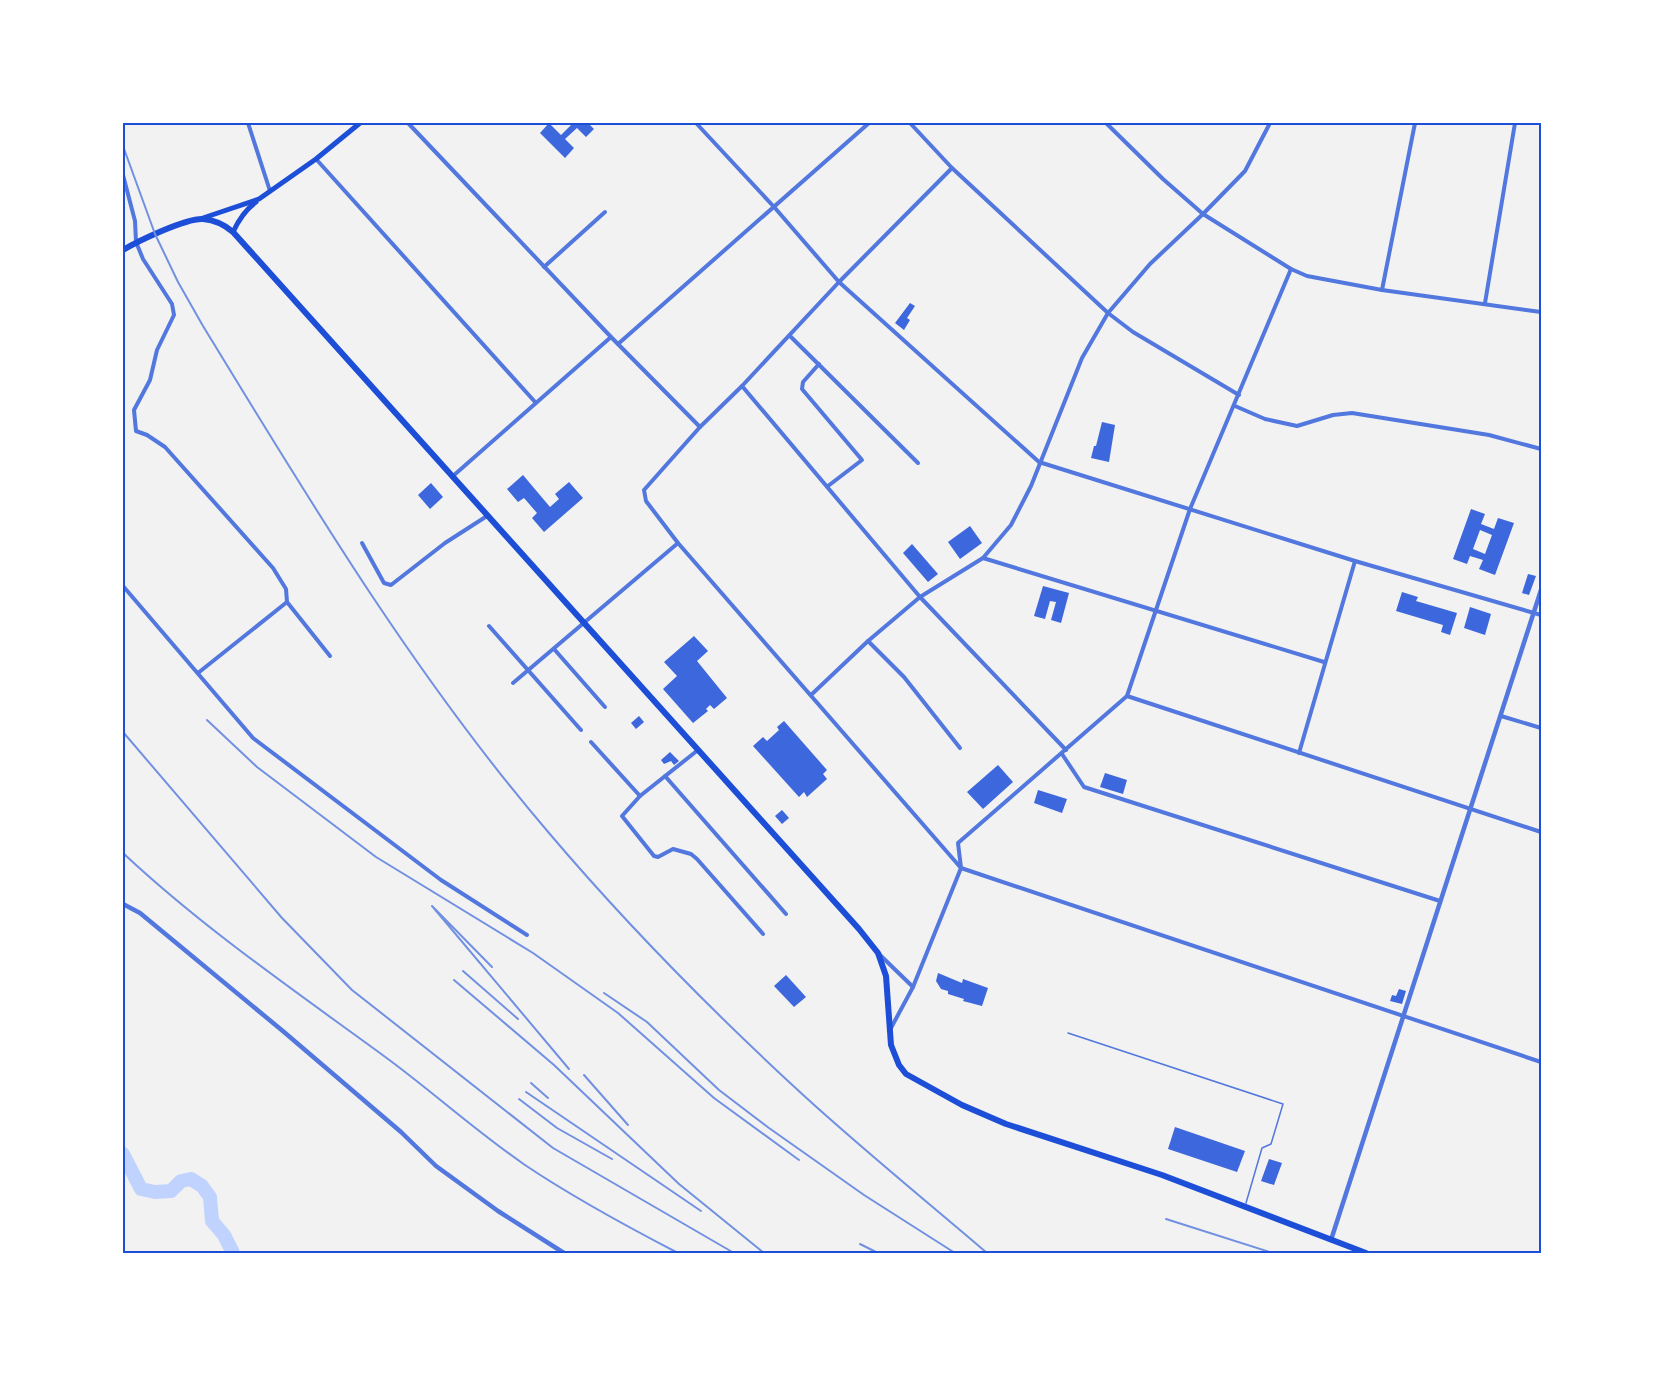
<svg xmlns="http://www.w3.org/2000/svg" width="1664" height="1376" font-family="'Times New Roman',serif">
<rect width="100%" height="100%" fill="#f2f2f2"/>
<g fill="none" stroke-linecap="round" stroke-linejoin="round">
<polyline stroke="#bfd3fe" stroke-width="14" points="123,1154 141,1189 155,1192 171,1191 181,1181 191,1179 202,1186 210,1197 212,1221 224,1235 233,1253"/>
</g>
<g fill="#3d67dc" fill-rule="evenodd">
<polygon points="549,123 561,135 573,123 588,123 594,129 586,137 577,128 565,139 574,148 565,158 540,133"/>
<polygon points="910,303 915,306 907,318 910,320 904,330 895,323"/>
<polygon points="1102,422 1115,425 1109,462 1091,458 1094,446 1096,446"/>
<polygon points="523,475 550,507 559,499 555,494 569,482 583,498 544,532 532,518 537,513 524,498 518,502 507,489"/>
<polygon points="431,483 443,497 430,509 418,495"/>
<path d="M 1471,509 L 1485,514 L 1481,524 L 1494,529 L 1498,518 L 1514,523 L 1495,575 L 1479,569 L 1483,560 L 1470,556 L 1467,564 L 1453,559 ZM 1480,530 L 1492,535 L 1485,554 L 1473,549 Z"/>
<polygon points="970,526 982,543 960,559 948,542"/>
<polygon points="912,544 938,574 928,582 903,553"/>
<polygon points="1528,574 1536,576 1529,595 1522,593"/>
<polygon points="1043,586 1069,593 1061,623 1051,620 1056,602 1050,601 1045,619 1034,616"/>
<polygon points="1402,592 1418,597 1416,601 1457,613 1450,635 1441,632 1443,625 1396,611"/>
<polygon points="1470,607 1491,614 1485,635 1464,628"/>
<polygon points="694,636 708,651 697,661 727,698 714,709 710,705 706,709 708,711 693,723 663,689 677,676 664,662"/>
<polygon points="639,716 644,722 636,729 631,723"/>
<polygon points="784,721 827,770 823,774 827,779 807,797 804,792 799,797 753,746 763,737 767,741 779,730 777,727"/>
<polygon points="670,752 679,761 674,765 671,761 664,764 661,760"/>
<polygon points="998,765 1013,782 983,809 967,792"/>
<polygon points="1105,773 1127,780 1123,794 1100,787"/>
<polygon points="1038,790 1067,799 1062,813 1034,803"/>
<polygon points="782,810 789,818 782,824 775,816"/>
<polygon points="938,973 962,983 963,979 988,988 982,1006 963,1001 964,999 948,994 948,991 941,989 936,981"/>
<polygon points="786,975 806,997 794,1007 774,986"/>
<polygon points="1399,989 1406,991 1402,1004 1390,1001 1392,995 1396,996"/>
<polygon points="1175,1127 1245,1151 1237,1172 1168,1149"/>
<polygon points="1269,1159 1282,1163 1274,1185 1261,1181"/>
</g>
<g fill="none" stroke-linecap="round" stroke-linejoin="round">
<polyline stroke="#5277de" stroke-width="1.5" points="1068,1033 1283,1104 1271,1144 1262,1148 1246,1203"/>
<g stroke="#5277de" stroke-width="4">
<polyline points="248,123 270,191"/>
<polyline points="408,123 611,337 700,427"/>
<polyline points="696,123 775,208 839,282 1039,462 1355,561 1541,615"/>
<polyline points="910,123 952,168 1108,313 1133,332 1239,395"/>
<polyline points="1106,123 1163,179 1203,214 1291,269 1307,276 1382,290 1541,312"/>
<polyline points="316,159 536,403"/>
<polyline points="952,168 839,282 742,386 700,427 644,490 646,501 678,543 961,868 1541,1062"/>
<polyline points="123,175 135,221 136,242 143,259 172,304 174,315 157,350 150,380 134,410 136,431 147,435 165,447 273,568 286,589 287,602 330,656"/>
<polyline points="544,267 605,212"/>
<polyline points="1382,290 1415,123"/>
<polyline points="1485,303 1515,123"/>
<polyline points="790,336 918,463"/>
<polyline points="618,344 869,123"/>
<polyline points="819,364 803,382 802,389 862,460 828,486"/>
<polyline points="742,386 920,597 1066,750"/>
<polyline points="1235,406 1265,419 1297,426 1333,415 1352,413 1489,435 1541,449"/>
<polyline points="453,476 611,337"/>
<polyline points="362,543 384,583 391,585 445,543 487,516"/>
<polyline points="983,558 1324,662"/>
<polyline points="123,586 253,738 441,880 527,935"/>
<polyline points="489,626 581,730"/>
<polyline points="868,641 904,677 960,748"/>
<polyline points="554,649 605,707"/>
<polyline points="198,673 287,602"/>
<polyline points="513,683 678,543"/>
<polyline points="811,695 868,641 920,597 983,558 1011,525 1031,486 1082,358 1108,313 1150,264 1203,214 1245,171 1270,123"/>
<polyline points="1127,696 1541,832"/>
<polyline points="1501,716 1541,728"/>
<polyline points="591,742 640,796"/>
<polyline points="698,750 640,796 622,816 654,856 658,857 673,849 691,854 697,859 763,934"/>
<polyline points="1299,753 1355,561"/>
<polyline points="1062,754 1084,787 1440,901"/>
<polyline points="665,776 786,914"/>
<polyline points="879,954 913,987"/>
<polyline points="891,1028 913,987 961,868 958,843 1127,696 1190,509 1291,269"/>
</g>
<g stroke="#5277de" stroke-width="4.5">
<polyline points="123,904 140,913 284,1032 401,1132 436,1166 498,1211 564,1253"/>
<polyline points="1331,1240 1541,590"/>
</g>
<g stroke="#1d4ed8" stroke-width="5">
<polyline points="203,218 259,199 316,159 360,123"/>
<path d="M 233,232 C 239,219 245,210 256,202"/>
</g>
<path stroke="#1d4ed8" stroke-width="6" d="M 123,250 C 138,241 186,218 203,219 C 214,220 225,225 233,232 L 859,929 L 878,953 L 886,976 L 891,1045 L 899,1065 L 906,1074 L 962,1105 L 1006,1124 L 1162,1175 L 1366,1253"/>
<g stroke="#7290e2" stroke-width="2">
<path d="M 123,146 L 155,234 L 178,282 L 203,326 C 309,500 416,678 549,833 C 627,925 712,1011 801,1093 C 861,1148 925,1200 987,1253"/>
<polyline points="207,720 257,767 376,857 533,953 618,1013 714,1098 799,1160"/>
<polyline points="123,732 282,918 352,990 553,1148 734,1253"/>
<path d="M 123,853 C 204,929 298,993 388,1059 C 434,1093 477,1132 525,1165 C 574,1198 626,1226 678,1253"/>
<polyline points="492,967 432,906 569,1069"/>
<polyline points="463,971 518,1019"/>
<polyline points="454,980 554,1065 679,1184 764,1253"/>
<polyline points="604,993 647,1022 719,1090 769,1128 864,1195 955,1253"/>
<polyline points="584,1075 628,1125"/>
<polyline points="531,1083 548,1098"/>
<polyline points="526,1092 701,1211"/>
<polyline points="519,1099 557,1128 612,1159"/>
<polyline points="1166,1219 1273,1253"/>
<polyline points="860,1244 878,1253"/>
</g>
</g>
<rect width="1664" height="1376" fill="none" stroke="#ffffff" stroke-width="249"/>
<rect x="124" y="124" width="1416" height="1128" fill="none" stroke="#1d4ed8" stroke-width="2"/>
</svg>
